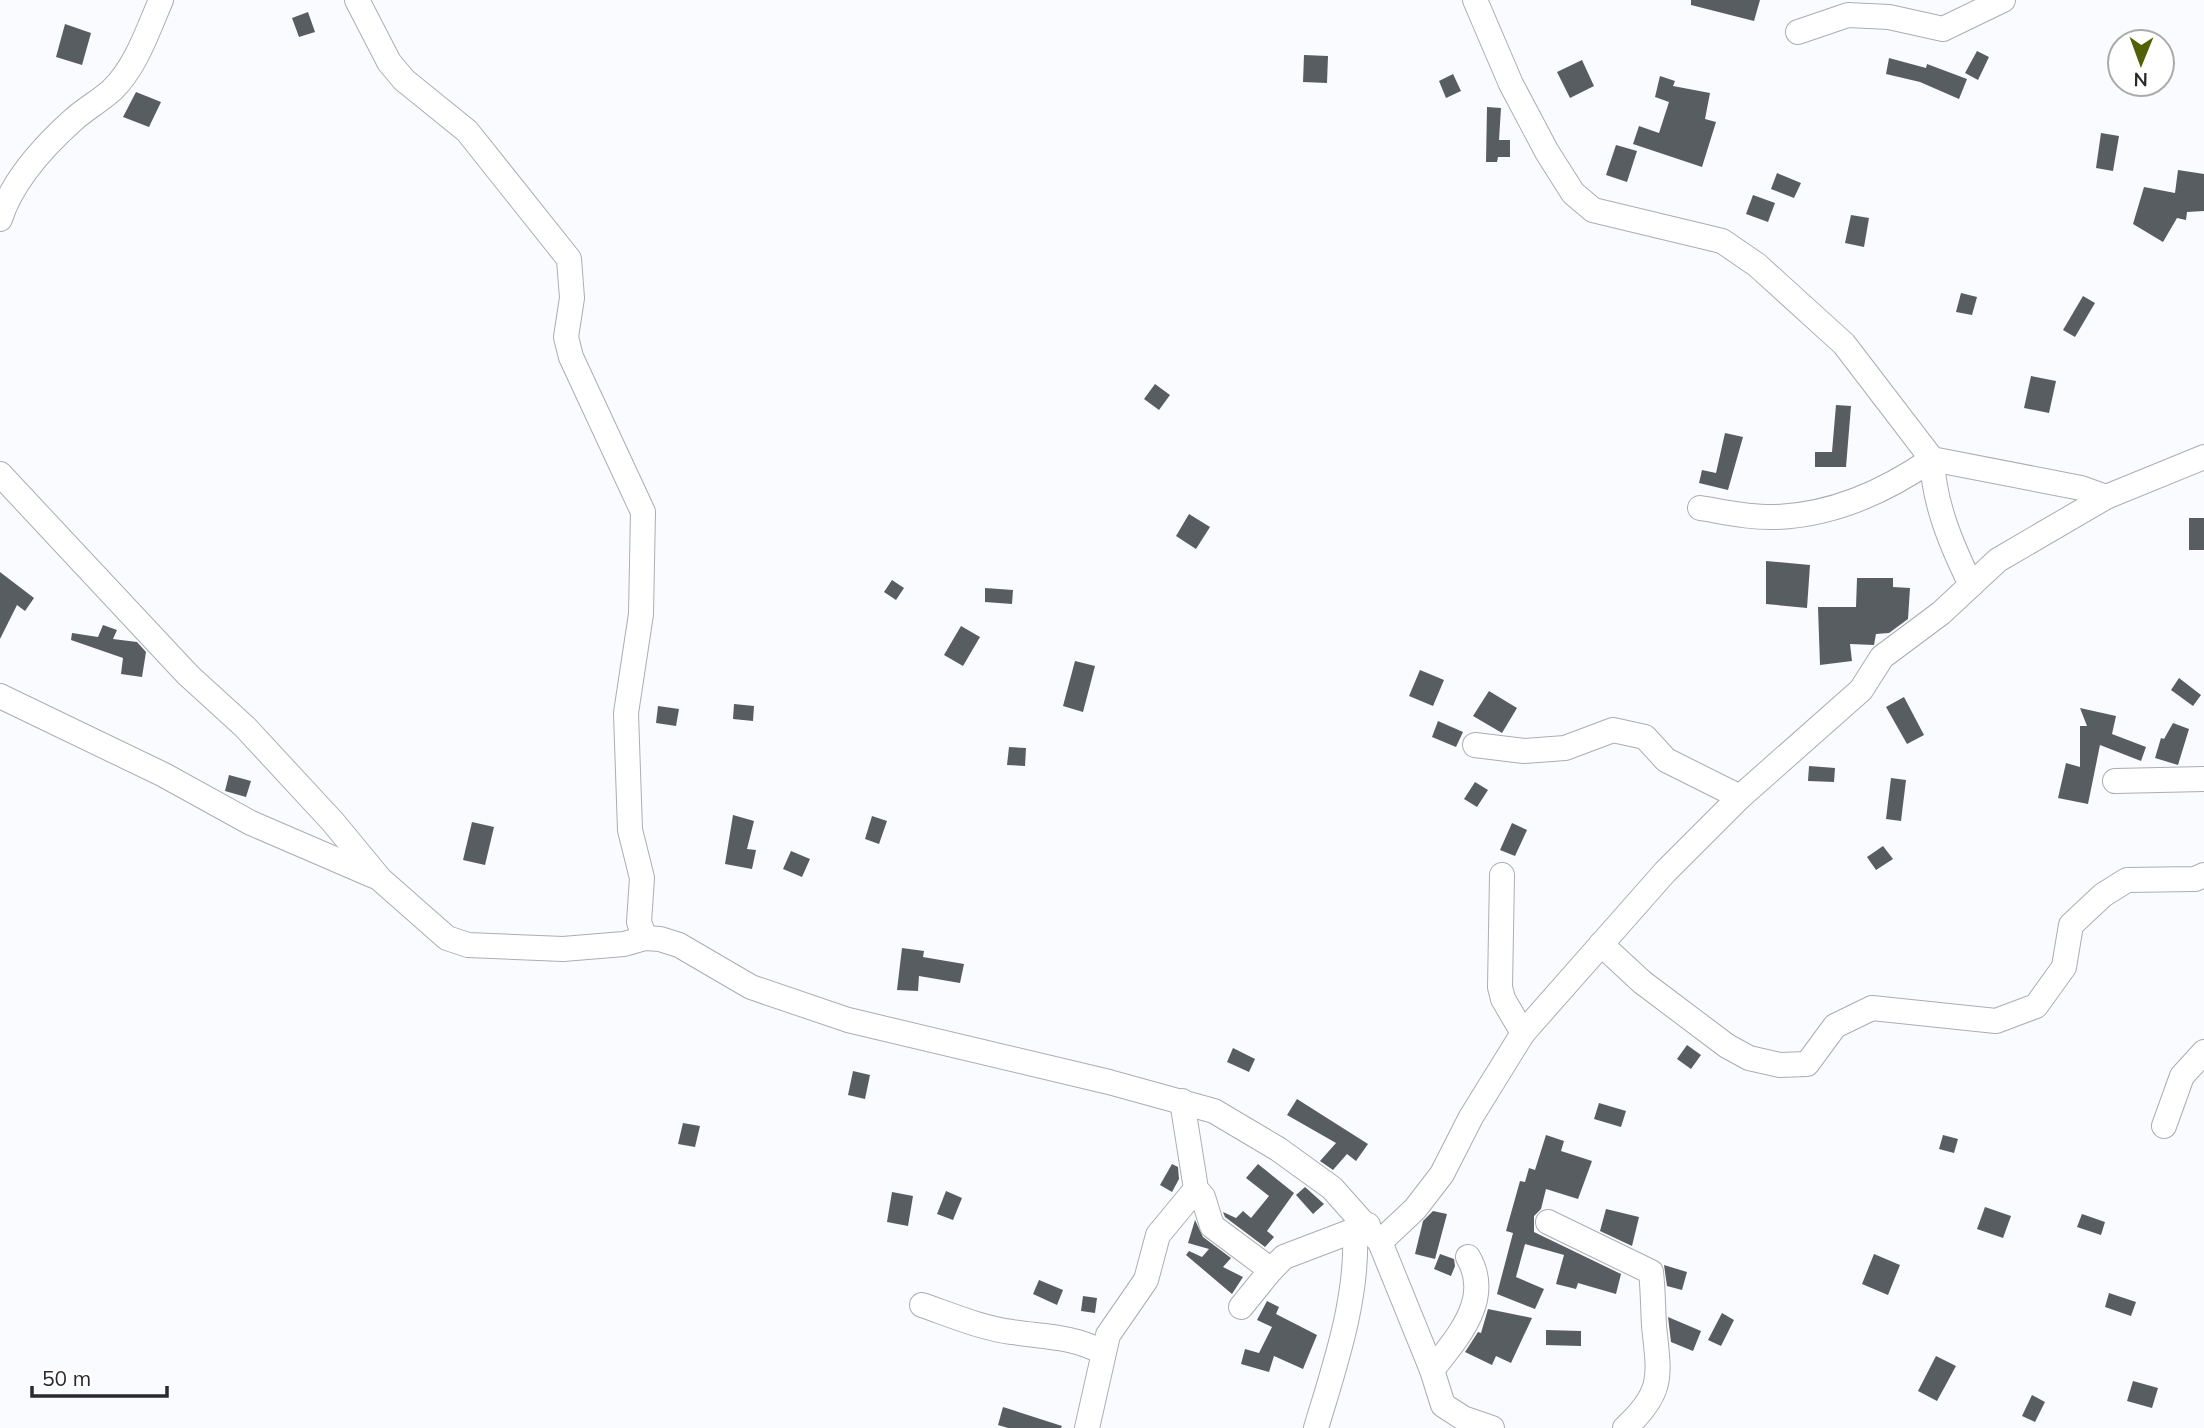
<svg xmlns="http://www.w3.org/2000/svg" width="2204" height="1428" font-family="Mulish,sans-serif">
<rect width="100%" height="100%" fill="#fafbff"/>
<g fill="#585d61">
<polygon points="1691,0 1760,0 1754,21 1691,5"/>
<polygon points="308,12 315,32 299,37 292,18"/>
<polygon points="65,24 91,33 82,65 56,57"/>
<polygon points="1977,51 1989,57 1978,80 1965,73"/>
<polygon points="1304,55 1328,56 1327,83 1303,82"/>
<polygon points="1889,58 1926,68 1927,64 1967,79 1959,99 1920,82 1886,74"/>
<polygon points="1582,60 1594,86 1570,98 1557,72"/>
<polygon points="1453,74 1461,91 1446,98 1439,81"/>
<polygon points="1660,76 1675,81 1673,86 1710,93 1705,119 1716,122 1702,167 1633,144 1639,126 1659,133 1669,102 1655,97"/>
<polygon points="136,92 161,102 149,127 123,117"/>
<polygon points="1487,107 1501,108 1499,140 1510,140 1510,157 1498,157 1497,162 1486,162"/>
<polygon points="2101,133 2119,136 2113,171 2096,168"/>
<polygon points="1616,145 1637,151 1627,182 1606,175"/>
<polygon points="2178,170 2204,174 2204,211 2187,212 2186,220 2177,218 2163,242 2133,224 2144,187 2175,193"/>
<polygon points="1777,173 1801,183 1794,198 1771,189"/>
<polygon points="1753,195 1775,203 1768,222 1746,214"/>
<polygon points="1851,215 1869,218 1864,247 1845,243"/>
<polygon points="1961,293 1977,297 1972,315 1956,312"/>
<polygon points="2083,296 2095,303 2075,337 2063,330"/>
<polygon points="2031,376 2056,381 2049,413 2024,408"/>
<polygon points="1155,384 1170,395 1159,410 1144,399"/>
<polygon points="1836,405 1851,406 1846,467 1815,467 1815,452 1832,452"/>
<polygon points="1725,433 1743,437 1728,490 1699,483 1702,470 1716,473"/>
<polygon points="1189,514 1210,527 1196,549 1176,536"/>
<rect x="2189" y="518" width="15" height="32"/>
<polygon points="1766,561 1810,565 1807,608 1766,604"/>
<polygon points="0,572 34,598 25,611 17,605 0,639"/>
<polygon points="1857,578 1893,578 1893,587 1910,588 1908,619 1889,633 1876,634 1874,645 1850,644 1852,661 1820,665 1818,607 1856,607"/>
<polygon points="892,580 904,588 896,600 884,592"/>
<polygon points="985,588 1013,590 1012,604 985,602"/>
<polygon points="103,625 117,630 113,639 137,642 146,652 142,677 121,674 123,658 71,640 72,633 98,637"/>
<polygon points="961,626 980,637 963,666 944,655"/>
<polygon points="1075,661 1095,666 1083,712 1063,706"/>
<polygon points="1420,670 1444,680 1433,706 1409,696"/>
<polygon points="2179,678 2201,695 2193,706 2171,690"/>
<polygon points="1489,691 1517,708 1502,733 1473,716"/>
<polygon points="1904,697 1924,735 1907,744 1886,707"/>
<polygon points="734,704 754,706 753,721 733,719"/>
<polygon points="658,706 679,709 676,726 656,723"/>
<polygon points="2080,708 2116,716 2112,734 2146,747 2141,761 2100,745 2088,804 2058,798 2066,763 2080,767 2080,726 2087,726"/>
<polygon points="1438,721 1463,732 1456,747 1432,737"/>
<polygon points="2173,723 2189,729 2178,765 2155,758 2161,738 2164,739"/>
<polygon points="1009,747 1026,748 1025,766 1007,765"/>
<polygon points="1809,766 1835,768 1834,782 1808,781"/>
<polygon points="229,775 251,781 246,797 225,791"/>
<polygon points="1891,778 1906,780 1901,821 1886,819"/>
<polygon points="1475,782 1488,790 1477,807 1464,799"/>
<polygon points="733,815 754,821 747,849 756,850 752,869 725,864"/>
<polygon points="872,816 887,821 879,844 865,839"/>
<polygon points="472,822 494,827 485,865 463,860"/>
<polygon points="1512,823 1527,830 1515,856 1500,850"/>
<polygon points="1883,846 1893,859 1876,870 1867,857"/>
<polygon points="791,851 810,859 802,877 783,869"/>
<polygon points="902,948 924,951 923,957 964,964 960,983 919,976 918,991 897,990"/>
<polygon points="1687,1045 1701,1055 1691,1069 1677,1059"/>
<polygon points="1233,1048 1255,1059 1249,1072 1227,1062"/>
<polygon points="853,1071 870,1075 865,1099 848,1095"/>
<polygon points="1297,1099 1368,1144 1356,1161 1347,1154 1333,1170 1320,1161 1336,1143 1287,1115"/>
<polygon points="1599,1103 1626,1111 1621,1127 1594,1119"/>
<polygon points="683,1123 700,1126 695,1147 678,1144"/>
<polygon points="1546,1135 1564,1141 1561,1151 1592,1161 1578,1199 1546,1189 1541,1209 1534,1216 1534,1232 1621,1274 1616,1294 1578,1283 1576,1289 1556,1284 1564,1255 1525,1244 1516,1277 1544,1289 1535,1309 1497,1294 1513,1233 1506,1231 1520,1181 1525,1182 1529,1168 1535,1170"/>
<polygon points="1943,1135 1958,1139 1954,1153 1939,1149"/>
<polygon points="1172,1164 1178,1167 1179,1179 1172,1192 1160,1185"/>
<polygon points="1258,1164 1294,1193 1267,1231 1274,1237 1265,1247 1225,1217 1223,1212 1236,1218 1243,1211 1251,1218 1269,1196 1246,1178"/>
<polygon points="1305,1187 1324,1204 1313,1214 1296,1195"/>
<polygon points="946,1191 962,1198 953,1220 937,1214"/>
<polygon points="892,1192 913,1196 908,1226 887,1222"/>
<polygon points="1985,1207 2011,1216 2003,1238 1977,1229"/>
<polygon points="1606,1209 1639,1217 1632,1246 1600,1231"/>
<polygon points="1433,1211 1447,1214 1435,1259 1415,1254 1423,1221"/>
<polygon points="2082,1214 2105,1222 2101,1235 2077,1227"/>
<polygon points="1195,1220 1203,1237 1231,1258 1223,1267 1243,1277 1232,1294 1186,1255 1189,1251 1202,1257 1209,1249 1188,1243"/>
<polygon points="1440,1254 1454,1259 1455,1266 1451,1276 1434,1269"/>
<polygon points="1874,1254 1900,1265 1888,1295 1862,1284"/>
<polygon points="1664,1265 1687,1272 1682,1290 1667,1286"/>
<polygon points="1039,1280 1063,1290 1057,1305 1033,1294"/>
<polygon points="2109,1293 2136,1302 2131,1316 2105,1307"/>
<polygon points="1083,1296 1097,1298 1095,1313 1081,1311"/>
<polygon points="1267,1301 1279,1307 1276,1314 1317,1335 1303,1369 1274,1356 1269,1372 1241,1364 1245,1349 1259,1353 1272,1327 1257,1320"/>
<polygon points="1488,1309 1532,1318 1511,1363 1496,1356 1492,1365 1465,1352 1478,1332 1481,1333"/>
<polygon points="1722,1313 1734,1320 1721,1346 1708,1340"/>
<polygon points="1668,1317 1701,1331 1693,1351 1671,1342"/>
<polygon points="1546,1330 1581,1331 1581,1346 1546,1345"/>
<polygon points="1936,1356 1956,1366 1937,1401 1918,1391"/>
<polygon points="2133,1381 2158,1388 2152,1408 2127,1401"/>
<polygon points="2032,1395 2045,1402 2035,1422 2022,1416"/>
<polygon points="1003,1407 1062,1426 1061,1428 1008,1428 998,1425"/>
</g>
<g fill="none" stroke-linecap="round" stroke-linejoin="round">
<defs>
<g id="minor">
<polyline points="357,0 389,62 404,80 467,131 569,259 572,298 566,337 571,357 643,512 641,614 626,713 630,830 642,878 639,922 645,938"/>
<polyline points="1475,0 1511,84 1547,152 1573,193 1593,210 1722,241 1757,265 1844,344 1932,459 2081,488 2106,497 2204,457"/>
<polyline points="1798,32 1848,15 1889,17 1943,29 2003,0"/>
<path d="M 0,219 C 12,181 43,147 73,120 C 85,109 100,101 112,90 C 136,67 148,30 161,0"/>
<path d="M 1932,459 C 1934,504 1951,544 1971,585"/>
<polyline points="0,474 188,675 245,727 333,822 380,879 447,938 468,945 563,949 624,944 645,938 660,939 679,945 751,987 848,1020 1109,1082 1214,1111 1278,1149 1332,1188 1380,1242 1432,1370 1443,1405 1463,1418 1492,1428"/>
<path d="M 1700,508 C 1725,512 1751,518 1776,517 C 1833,515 1886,491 1932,459"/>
<polyline points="0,696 164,775 251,823 374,876"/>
<polyline points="1475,745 1524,751 1565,748 1613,730 1645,737 1666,760 1740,797"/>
<polyline points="2115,781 2204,779"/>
<polyline points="1502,875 1500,987 1503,999 1523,1033"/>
<polyline points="1601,944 1642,982 1727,1046 1749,1058 1780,1065 1807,1064 1835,1026 1872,1008 1996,1021 2036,1006 2064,967 2071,925 2103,895 2127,880 2195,879 2204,875"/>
<polyline points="1182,1101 1196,1189 1203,1197 1212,1226 1271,1270 1284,1257 1368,1225"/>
<polyline points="2164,1126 2182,1076 2204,1052"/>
<path d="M 1548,1222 L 1651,1272 C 1653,1289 1653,1308 1654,1326 C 1659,1375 1665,1391 1625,1428"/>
<polyline points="1380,1242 1415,1209 1442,1174 1471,1117 1523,1033 1665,872 1740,797 1861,690 1882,657 1941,613 1998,560 2106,497"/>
<path d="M 922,1305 C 951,1315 981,1328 1012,1332 C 1044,1337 1073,1336 1102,1352"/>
<polyline points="1241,1307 1271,1270"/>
<path d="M 1432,1370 C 1457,1338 1493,1299 1468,1257"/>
<polyline points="1087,1428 1108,1335 1146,1280 1158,1235 1196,1189"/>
<path d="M 1316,1428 C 1335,1365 1358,1299 1355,1232"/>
</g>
</defs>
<use href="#minor" stroke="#abadb3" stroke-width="26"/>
<use href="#minor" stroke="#fff" stroke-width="24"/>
</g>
<g transform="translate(2141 63) rotate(181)"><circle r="33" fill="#ffffff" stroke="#aaaaab" stroke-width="2"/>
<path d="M0-5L12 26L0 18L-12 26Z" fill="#526106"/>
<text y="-10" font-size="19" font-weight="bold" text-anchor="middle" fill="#2a2a2d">N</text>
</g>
<path d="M32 1386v10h135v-10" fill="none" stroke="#2a2a2d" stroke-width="3.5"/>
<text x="42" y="1386" font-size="21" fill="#2a2a2d" stroke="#ffffff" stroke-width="5" paint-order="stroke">50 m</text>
</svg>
